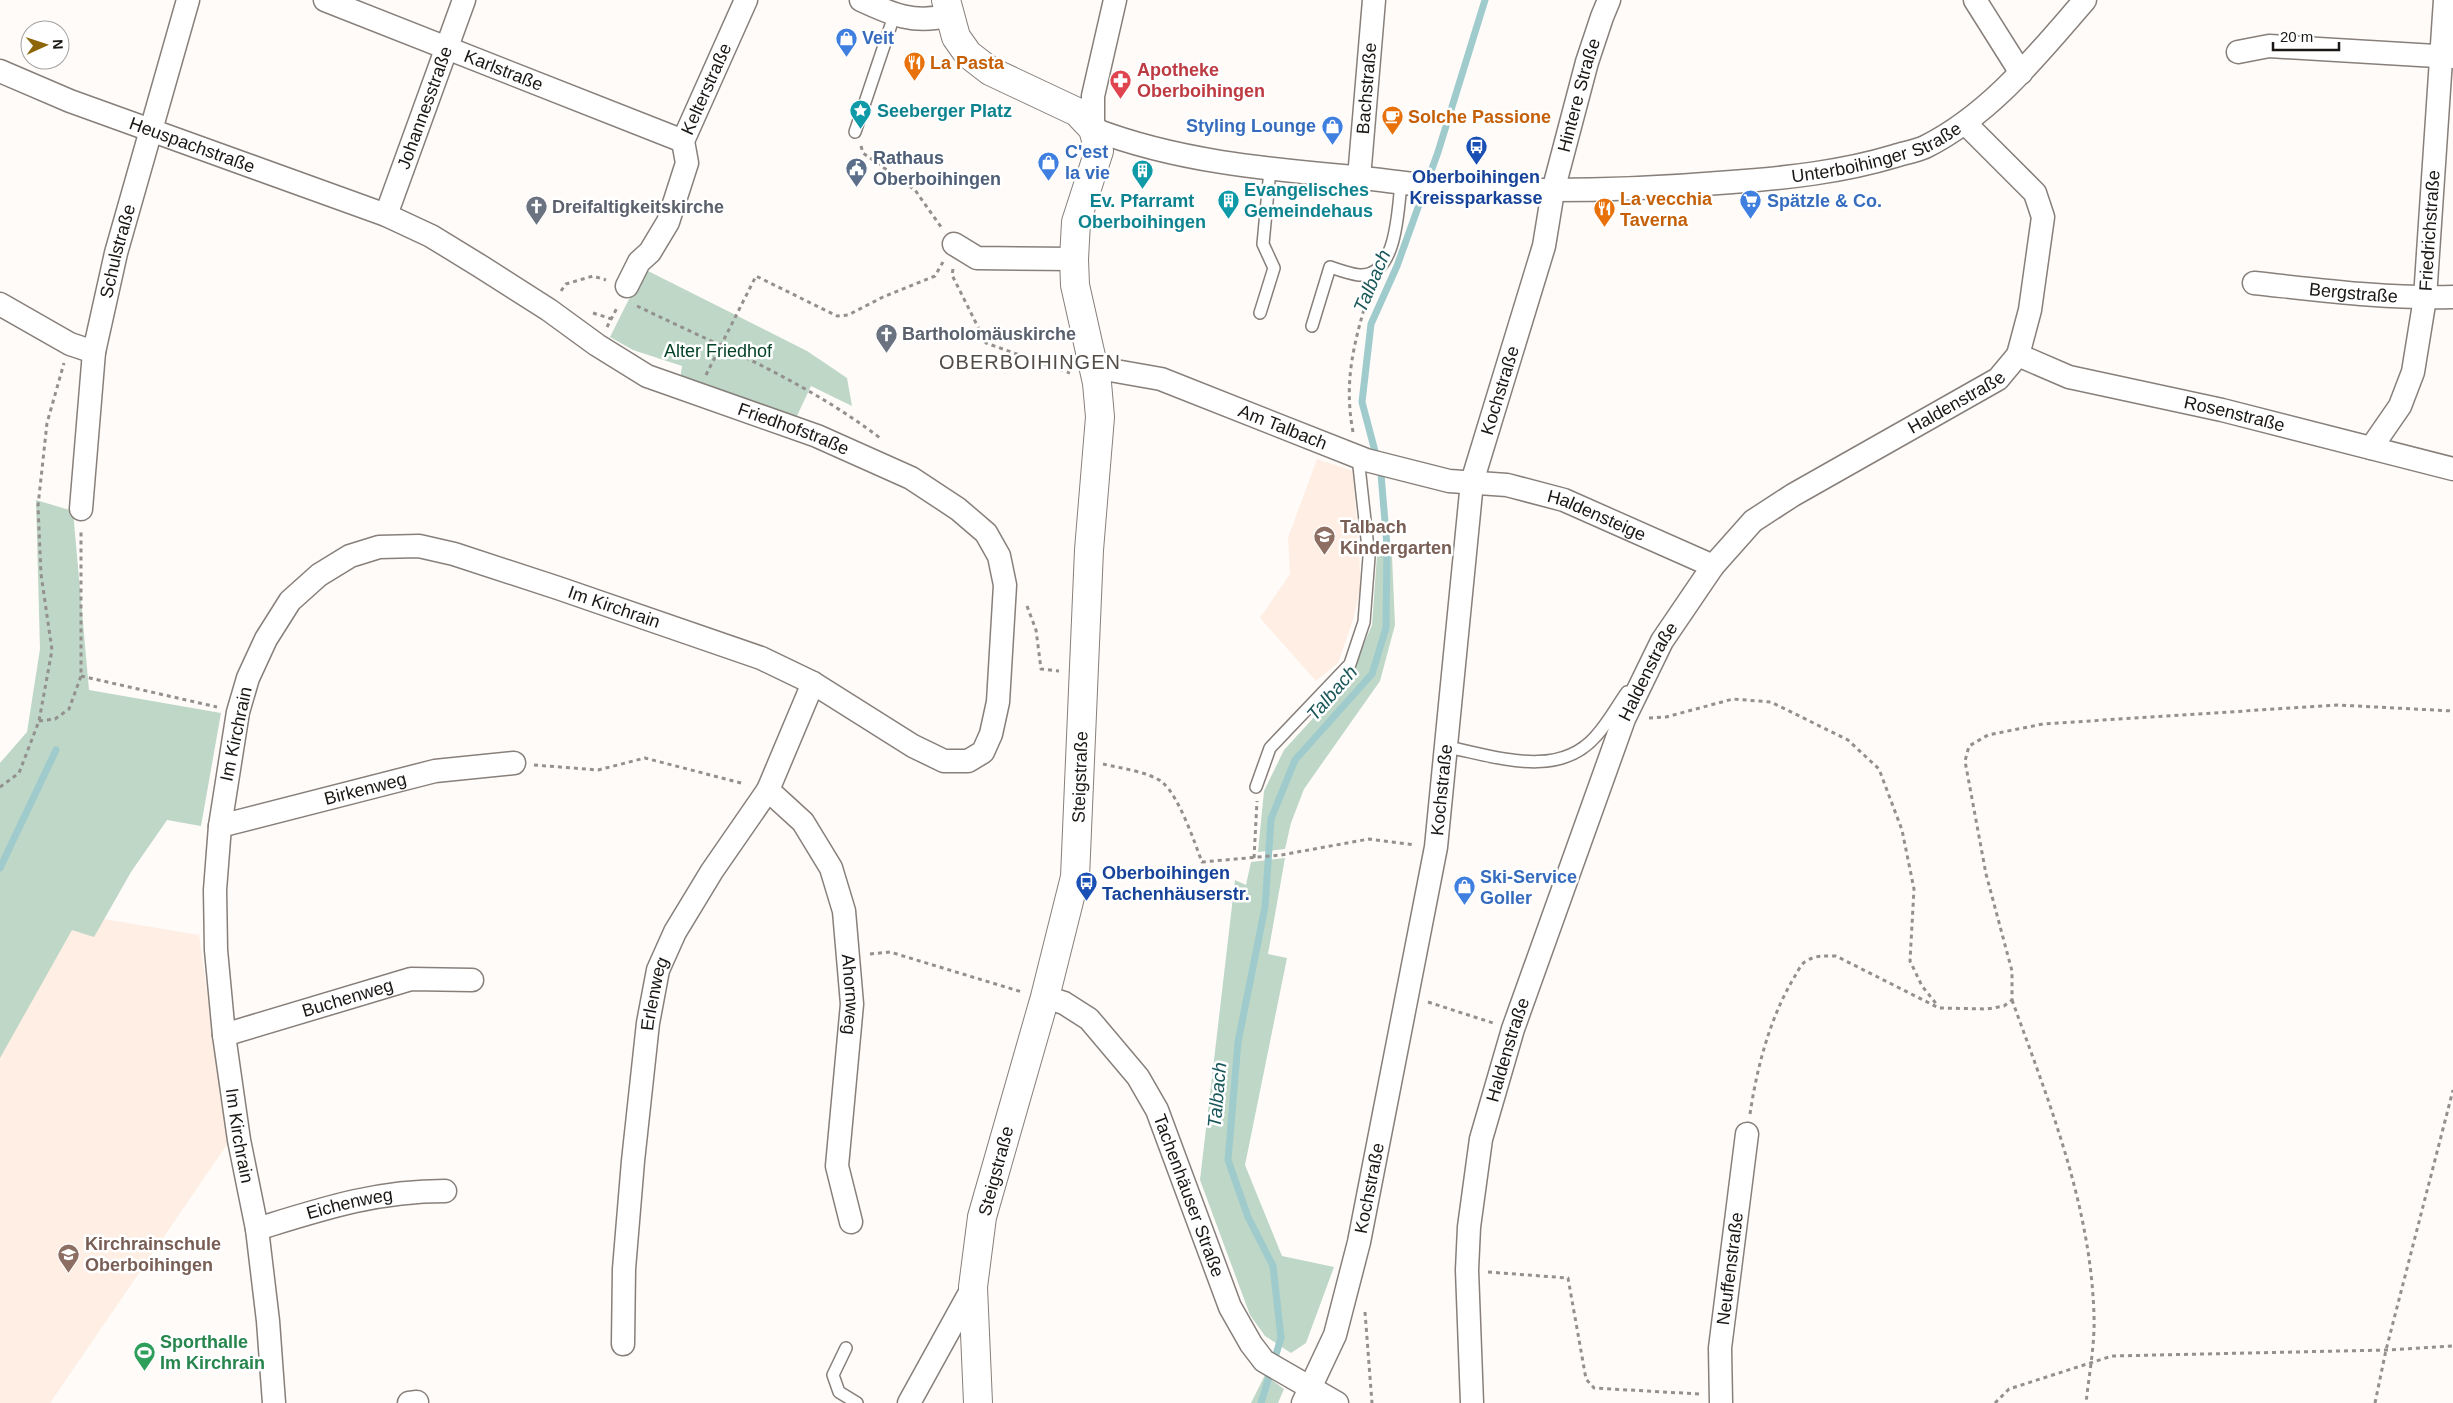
<svg xmlns="http://www.w3.org/2000/svg" width="2453" height="1403" font-family="Helvetica,sans-serif">
<rect width="100%" height="100%" fill="#fffbf9"/>
<g fill="#feeee3">
<polygon points="1317,459 1353,471 1361,585 1353,620 1338,663 1316,681 1260,618 1290,574 1288,538"/>
<polygon points="74,914 199,935 228,1143 50,1403 0,1403 0,1049"/>
</g>
<g fill="#bed7c7">
<polygon points="644,269 807,351 847,378 852,406 811,386 796,418 680,380 682,366 633,350 610,337"/>
<polygon points="36,500 73,511 89,690 221,713 201,826 167,820 131,872 94,937 72,930 0,1058 0,763 27,732 40,649"/>
<polygon points="1377,555 1392,556 1395,625 1380,681 1304,789 1291,823 1285,849 1258,852 1264,791 1284,750 1316,715 1354,667 1372,625"/>
<polygon points="1285,858 1268,954 1287,958 1245,1165 1282,1256 1334,1267 1306,1343 1291,1353 1265,1336 1250,1315 1200,1180 1235,880 1246,885 1251,862"/>
<polygon points="1265,1375 1284,1389 1278,1403 1251,1403"/>
</g>
<g fill="none" stroke-linecap="round" stroke-linejoin="round">
<g stroke="#a0cbcd" stroke-width="7">
<polyline points="0,868 56,750"/>
<polyline points="1261,1403 1281,1338 1273,1266 1248,1217 1228,1160 1238,1042 1265,907 1271,819 1295,760 1372,674 1386,628 1387,546 1381,474 1362,402 1371,324 1397,266 1438,152 1485,0"/>
</g>
<defs>
<g id="service">
<polyline points="855,132 894,16"/>
<polyline points="1260,313 1274,268 1263,244 1270,170"/>
<path d="M 1312,326 L 1330,267 C 1339,270 1350,274 1359,275 C 1397,278 1398,209 1401,183"/>
<path d="M 1447,747 C 1495,756 1558,780 1596,736 C 1608,723 1617,706 1627,692"/>
<polyline points="1256,787 1270,748 1350,664 1364,622 1369,557 1358,457"/>
<polyline points="846,1348 833,1375 839,1392 857,1403"/>
</g>
<g id="minor">
<path id="s1" d="M 325,0 L 683,141"/>
<path d="M 861,0 C 891,14 915,25 949,15"/>
<path id="s2" d="M 1115,0 L 1093,96 L 1093,129 C 1176,161 1265,169 1354,177 C 1384,180 1414,185 1444,187 C 1540,193 1636,190 1732,182 C 1786,178 1842,172 1895,156 C 1905,153 1916,151 1925,147 C 1991,114 2038,54 2085,0"/>
<polyline points="1975,0 2021,73"/>
<polyline points="2238,52 2269,46 2453,57"/>
<path id="s3" d="M 0,71 L 70,101 L 386,215 L 431,236 L 480,266 L 549,310 L 597,345 L 647,376 L 817,436 L 911,478 L 958,509 L 986,533 L 999,556 L 1005,585 L 998,702 L 991,734 L 983,752 L 968,761 L 944,761 L 913,746 L 813,683 L 761,658 L 558,588 L 454,554 L 419,546 L 379,547 L 350,556 L 319,575 L 290,601 L 266,639 L 248,678 L 238,712 L 220,826 L 215,890 L 216,950 L 224,1035 L 239,1140 L 257,1229 L 268,1321 L 274,1403"/>
<path id="s4" d="M 1359,178 L 1374,0"/>
<path id="s5" d="M 386,215 L 464,0"/>
<polyline points="954,244 977,258 1074,259"/>
<path id="s6" d="M 2254,283 C 2320,290 2387,299 2453,297"/>
<path id="s7" d="M 627,286 L 639,262 L 650,252 L 668,222 L 687,163 L 683,141 L 746,0"/>
<polyline points="0,304 70,344 94,352"/>
<path id="s8" d="M 2018,355 L 2069,377 L 2222,410 L 2453,469"/>
<path id="s9" d="M 1093,367 L 1161,379 L 1366,460 L 1449,481 L 1507,485 L 1564,500 L 1713,566"/>
<path id="s10" d="M 2371,448 L 2400,406 L 2413,372 L 2425,298 L 2445,0"/>
<path id="s11" d="M 81,509 L 94,352 L 116,253 L 188,0"/>
<path id="s12" d="M 768,790 L 803,822 L 831,868 L 844,911 L 852,1004 L 837,1166 L 851,1222"/>
<path id="s13" d="M 220,826 L 435,771 L 514,763"/>
<path id="s14" d="M 1045,997 L 1064,1003 L 1089,1019 L 1138,1077 L 1157,1110 L 1230,1307 L 1251,1344 L 1264,1361 L 1337,1403"/>
<path id="s15" d="M 224,1035 L 411,979 L 472,980"/>
<path id="s16" d="M 257,1229 C 322,1209 375,1191 445,1191"/>
<path id="s17" d="M 623,1344 L 624,1269 L 633,1161 L 648,1023 L 658,970 L 675,932 L 712,871 L 768,790 L 813,683"/>
<polyline points="409,1403 417,1402"/>
<polyline points="909,1403 973,1287"/>
<path id="s18" d="M 1303,1403 L 1335,1335 L 1359,1242 L 1436,847 L 1472,482 L 1544,246 L 1553,191 L 1587,62 L 1602,17 L 1609,0"/>
<path id="s19" d="M 1472,1403 L 1467,1270 L 1469,1227 L 1481,1139 L 1513,1029 L 1624,719 L 1662,641 L 1713,566 L 1753,521 L 1793,495 L 1998,379 L 2018,355 L 2030,310 L 2043,217 L 2035,193 L 1965,123"/>
<path id="s20" d="M 1721,1403 L 1720,1348 L 1747,1134"/>
</g>
<polyline id="tertiary" points="946,0 956,37 968,54 990,71 1077,112 1093,129 1099,151 1076,222 1074,259 1075,285 1097,383 1100,417 1089,550 1075,877 1045,997 982,1217 973,1287 978,1403"/>
</defs>
<use href="#service" stroke="#877f7a" stroke-width="14"/>
<use href="#minor" stroke="#877f7a" stroke-width="25"/>
<use href="#tertiary" stroke="#877f7a" stroke-width="30"/>
<g stroke="#93908e" stroke-width="3" stroke-dasharray="4 4" stroke-linecap="butt">
<polyline points="861,146 863,153 915,190 941,227"/>
<polyline points="953,269 952,275 986,343 1070,373"/>
<polyline points="561,291 566,284 593,276 606,280"/>
<path d="M 637,306 C 720,346 807,382 880,438"/>
<polyline points="593,313 612,319"/>
<polyline points="607,327 618,306"/>
<polyline points="706,375 756,276 837,316 848,315 883,297 935,276 943,262"/>
<path d="M 1353,432 C 1343,379 1355,339 1370,289"/>
<polyline points="1027,606 1036,630 1041,669 1059,671"/>
<polyline points="81,676 217,707"/>
<polyline points="1649,718 1666,717 1733,699 1771,702 1848,740 1879,769 1902,830 1914,889 1910,961 1922,986 1938,1006"/>
<polyline points="39,721 55,719 69,709 81,676 81,529"/>
<path d="M 1103,764 C 1120,768 1149,772 1162,782 C 1179,796 1194,841 1202,862 L 1281,855 L 1369,839 L 1415,845"/>
<polyline points="534,765 598,770 645,758 745,784"/>
<polyline points="0,787 19,773 39,721 52,650 41,574 38,506 47,423 64,363"/>
<polyline points="1254,858 1257,801"/>
<polyline points="870,954 890,952 1022,992"/>
<path d="M 2012,1000 C 2049,1102 2091,1206 2094,1316 C 2095,1344 2089,1375 2086,1403"/>
<polyline points="1428,1002 1493,1023"/>
<path d="M 1750,1114 C 1757,1067 1770,1017 1795,976 C 1798,971 1801,964 1806,961 C 1816,955 1825,956 1836,956 L 1939,1008 L 1987,1009 L 2004,1006 L 2012,1000 L 2012,971 L 1986,874 L 1965,761 L 1969,746 L 1988,735 L 2043,724 L 2135,718 L 2338,705 L 2453,711"/>
<polyline points="1488,1272 1568,1278 1586,1379 1594,1388 1699,1394"/>
<polyline points="1365,1312 1372,1403"/>
<polyline points="1995,1403 2009,1389 2112,1356 2386,1350 2453,1346"/>
<polyline points="2375,1403 2386,1350 2453,1090"/>
</g>
<use href="#service" stroke="#fff" stroke-width="11"/>
<use href="#minor" stroke="#fff" stroke-width="22"/>
<use href="#tertiary" stroke="#fff" stroke-width="28"/>
</g>
<defs>
<symbol id="shop-pin" viewBox="-11 -11 22 30"><path d="M0 17L-7.5 6A9.5 9.5 0 1 1 7.5 6Z" fill="#3f7fe0" stroke="#fff"/><path d="M-5-2.5h2.3a2.7 3.5 0 0 1 5.4 0H5L5.5 6h-11ZM-1.5-2.5h3a1.5 2.3 0 0 0-3 0Z" fill="#fff"/></symbol>
<symbol id="restaurant-pin" viewBox="-11 -11 22 30"><path d="M0 17L-7.5 6A9.5 9.5 0 1 1 7.5 6Z" fill="#e8710a" stroke="#fff"/><path d="M-5-6h1v4h1v-4h1v4h1v-4h1v5L-1.5 .5V6h-2V.5L-5-1ZM5-6V6H3V1.5H1.5Q1.5-4 5-6Z" fill="#fff"/></symbol>
<symbol id="pharmacy-pin" viewBox="-11 -11 22 30"><path d="M0 17L-7.5 6A9.5 9.5 0 1 1 7.5 6Z" fill="#e0444e" stroke="#fff"/><path d="M-2-6h4v4h4v4h-4v4h-4v-4h-4v-4h4Z" fill="#fff"/></symbol>
<symbol id="sight-pin" viewBox="-11 -11 22 30"><path d="M0 17L-7.5 6A9.5 9.5 0 1 1 7.5 6Z" fill="#0f9aa8" stroke="#fff"/><path d="M0-6L1.8-2.2L6-1.7L2.9 1.2L3.7 5.4L0 3.3L-3.7 5.4L-2.9 1.2L-6-1.7L-1.8-2.2Z" fill="#fff"/></symbol>
<symbol id="cafe-pin" viewBox="-11 -11 22 30"><path d="M0 17L-7.5 6A9.5 9.5 0 1 1 7.5 6Z" fill="#e8710a" stroke="#fff"/><path d="M-5.5-4.5H6V0H3Q3 3.5 0 3.5H-2.5Q-5.5 3.5-5.5 0ZM3-3.2v2h1.7v-2ZM-6 4.5H4V6H-6Z" fill="#fff"/></symbol>
<symbol id="bus-pin" viewBox="-11 -11 22 30"><path d="M0 17L-7.5 6A9.5 9.5 0 1 1 7.5 6Z" fill="#1a4fb4" stroke="#fff"/><path d="M-5-6H5V4H4V6H2V4H-2V6H-4V4H-5ZM-3.5-4V0h7V-4ZM-3.5 1.2v1.5H-2V1.2ZM2 1.2v1.5H3.5V1.2Z" fill="#fff"/></symbol>
<symbol id="civic-pin" viewBox="-11 -11 22 30"><path d="M0 17L-7.5 6A9.5 9.5 0 1 1 7.5 6Z" fill="#5c6f8a" stroke="#fff"/><path d="M-.6-6.5H3V-4.5H.6V-3L4-1V1h2V6H-6V1h2V-1L-.6-3ZM-1.2 2.5V6h2.4V2.5Z" fill="#fff"/></symbol>
<symbol id="building-pin" viewBox="-11 -11 22 30"><path d="M0 17L-7.5 6A9.5 9.5 0 1 1 7.5 6Z" fill="#0f9aa8" stroke="#fff"/><path d="M-4-6H4V6H1V3H-1V6H-4ZM-2.5-4.3h1.7v1.8h-1.7ZM.8-4.3h1.7v1.8H.8ZM-2.5-1h1.7V.8h-1.7ZM.8-1h1.7V.8H.8Z" fill="#fff"/></symbol>
<symbol id="supermarket-pin" viewBox="-11 -11 22 30"><path d="M0 17L-7.5 6A9.5 9.5 0 1 1 7.5 6Z" fill="#3f7fe0" stroke="#fff"/><path d="M-6-5.5h2.5l.6 2H6L4.5 2H-2.5L-4.4-4H-6ZM-1.5 3.2a1.3 1.3 0 1 0 .1 0ZM3 3.2a1.3 1.3 0 1 0 .1 0Z" fill="#fff"/></symbol>
<symbol id="church-pin" viewBox="-11 -11 22 30"><path d="M0 17L-7.5 6A9.5 9.5 0 1 1 7.5 6Z" fill="#6b7280" stroke="#fff"/><path d="M-1.2-6h2.4v3.5h3.3v2.4h-3.3V6h-2.4V-.1h-3.3v-2.4h3.3Z" fill="#fff"/></symbol>
<symbol id="school-pin" viewBox="-11 -11 22 30"><path d="M0 17L-7.5 6A9.5 9.5 0 1 1 7.5 6Z" fill="#8d6e63" stroke="#fff"/><path d="M0-5L7-2L0 1L-7-2ZM-4 1L0 2.5L4 1V4Q0 6-4 4Z" fill="#fff"/></symbol>
<symbol id="stadium-pin" viewBox="-11 -11 22 30"><path d="M0 17L-7.5 6A9.5 9.5 0 1 1 7.5 6Z" fill="#2e9e5b" stroke="#fff"/><path d="M0-5a6.5 5 0 1 0 0 10a6.5 5 0 1 0 0-10ZM-3.5-1.8h7v3.6h-7Z" fill="#fff"/></symbol>
</defs>
<g fill-rule="evenodd">
<use href="#shop-pin" x="834" y="26" width="25" height="34"/>
<use href="#restaurant-pin" x="902" y="50" width="25" height="34"/>
<use href="#pharmacy-pin" x="1108" y="68" width="25" height="34"/>
<use href="#sight-pin" x="848" y="98" width="25" height="34"/>
<use href="#cafe-pin" x="1380" y="104" width="25" height="34"/>
<use href="#shop-pin" x="1320" y="114" width="25" height="34"/>
<use href="#bus-pin" x="1464" y="134" width="25" height="34"/>
<use href="#shop-pin" x="1036" y="150" width="25" height="34"/>
<use href="#civic-pin" x="844" y="156" width="25" height="34"/>
<use href="#building-pin" x="1130" y="158" width="25" height="34"/>
<use href="#building-pin" x="1216" y="188" width="25" height="34"/>
<use href="#supermarket-pin" x="1738" y="188" width="25" height="34"/>
<use href="#church-pin" x="524" y="194" width="25" height="34"/>
<use href="#restaurant-pin" x="1592" y="196" width="25" height="34"/>
<use href="#church-pin" x="874" y="322" width="25" height="34"/>
<use href="#school-pin" x="1312" y="524" width="25" height="34"/>
<use href="#bus-pin" x="1074" y="870" width="25" height="34"/>
<use href="#shop-pin" x="1452" y="874" width="25" height="34"/>
<use href="#school-pin" x="56" y="1242" width="25" height="34"/>
<use href="#stadium-pin" x="132" y="1340" width="25" height="34"/>
</g>
<g text-anchor="middle" dominant-baseline="central" stroke-width="5" stroke-linejoin="round" paint-order="stroke">
<g font-size="18" font-weight="bold" fill="#366cbe" stroke="#fff" text-anchor="start">
<text x="862" y="38">Veit</text>
<text x="1316" y="126" text-anchor="end">Styling Lounge</text>
<text x="1065" y="152">C'est<tspan x="1065" dy="21">la vie</tspan></text>
<text x="1767" y="201">Spätzle &amp; Co.</text>
<text x="1480" y="877">Ski-Service<tspan x="1480" dy="21">Goller</tspan></text>
</g>
<g font-size="18" font-weight="bold" fill="#c56008" stroke="#fff" text-anchor="start">
<text x="930" y="63">La Pasta</text>
<text x="1408" y="117">Solche Passione</text>
<text x="1620" y="199">La vecchia<tspan x="1620" dy="21">Taverna</tspan></text>
</g>
<g font-size="18" fill="#1a1715" stroke="#fff">
<text stroke="none"><textPath href="#s1" startOffset="192">Karlstraße</textPath></text>
<text stroke="none"><textPath href="#s7" startOffset="218">Kelterstraße</textPath></text>
<text stroke="none"><textPath href="#s4" startOffset="90">Bachstraße</textPath></text>
<text stroke="none"><textPath href="#s18" startOffset="1342">Hintere Straße</textPath></text>
<text stroke="none"><textPath href="#s5" startOffset="114">Johannesstraße</textPath></text>
<text stroke="none"><textPath href="#s3" startOffset="206">Heuspachstraße</textPath></text>
<text stroke="none"><textPath href="#s2" startOffset="925">Unterboihinger Straße</textPath></text>
<text stroke="none"><textPath href="#s10" startOffset="230">Friedrichstraße</textPath></text>
<text stroke="none"><textPath href="#s11" startOffset="261">Schulstraße</textPath></text>
<text stroke="none"><textPath href="#s6" startOffset="100">Bergstraße</textPath></text>
<text stroke="none"><textPath href="#s18" startOffset="1036">Kochstraße</textPath></text>
<text stroke="none"><textPath href="#s19" startOffset="1182">Haldenstraße</textPath></text>
<text stroke="none"><textPath href="#s8" startOffset="225">Rosenstraße</textPath></text>
<text stroke="none"><textPath href="#s9" startOffset="200">Am Talbach</textPath></text>
<text stroke="none"><textPath href="#s3" startOffset="875">Friedhofstraße</textPath></text>
<text stroke="none"><textPath href="#s9" startOffset="528">Haldensteige</textPath></text>
<text transform="translate(614 607) rotate(19)">Im Kirchrain</text>
<text stroke="none"><textPath href="#s19" startOffset="762">Haldenstraße</textPath></text>
<text transform="translate(236 734) rotate(-78)">Im Kirchrain</text>
<text transform="translate(1080 777) rotate(-88)">Steigstraße</text>
<text stroke="none"><textPath href="#s13" startOffset="150">Birkenweg</textPath></text>
<text stroke="none"><textPath href="#s18" startOffset="631">Kochstraße</textPath></text>
<text stroke="none"><textPath href="#s12" startOffset="230">Ahornweg</textPath></text>
<text stroke="none"><textPath href="#s17" startOffset="352">Erlenweg</textPath></text>
<text stroke="none"><textPath href="#s15" startOffset="129">Buchenweg</textPath></text>
<text stroke="none"><textPath href="#s19" startOffset="358">Haldenstraße</textPath></text>
<text stroke="none"><textPath href="#s3" startOffset="2629">Im Kirchrain</textPath></text>
<text transform="translate(996 1171) rotate(-75)">Steigstraße</text>
<text stroke="none"><textPath href="#s18" startOffset="226">Kochstraße</textPath></text>
<text stroke="none"><textPath href="#s14" startOffset="255">Tachenhäuser Straße</textPath></text>
<text stroke="none"><textPath href="#s16" startOffset="96">Eichenweg</textPath></text>
<text stroke="none"><textPath href="#s20" startOffset="135">Neuffenstraße</textPath></text>
</g>
<g font-size="18" font-weight="bold" fill="#be3a42" stroke="#fff" text-anchor="start">
<text x="1137" y="70">Apotheke<tspan x="1137" dy="21">Oberboihingen</tspan></text>
</g>
<g font-size="18" font-weight="bold" fill="#0d838f" stroke="#fff" text-anchor="start">
<text x="877" y="111">Seeberger Platz</text>
<text x="1244" y="190">Evangelisches<tspan x="1244" dy="21">Gemeindehaus</tspan></text>
<text x="1142" y="201" text-anchor="middle">Ev. Pfarramt<tspan x="1142" dy="21">Oberboihingen</tspan></text>
</g>
<g font-size="18" font-weight="bold" fill="#4e5e75" stroke="#fff" text-anchor="start">
<text x="873" y="158">Rathaus<tspan x="873" dy="21">Oberboihingen</tspan></text>
</g>
<g font-size="18" font-weight="bold" fill="#164399" stroke="#fff">
<text x="1476" y="177">Oberboihingen<tspan x="1476" dy="21">Kreissparkasse</tspan></text>
<text x="1102" y="873" text-anchor="start">Oberboihingen<tspan x="1102" dy="21">Tachenhäuserstr.</tspan></text>
</g>
<g font-size="18" font-weight="bold" fill="#5b616d" stroke="#fff" text-anchor="start">
<text x="552" y="207">Dreifaltigkeitskirche</text>
<text x="902" y="334">Bartholomäuskirche</text>
</g>
<g font-size="18" fill="#054227" stroke="#fff">
<text x="718" y="351">Alter Friedhof</text>
</g>
<g font-size="18" font-weight="bold" fill="#785e54" stroke="#fff" text-anchor="start">
<text x="1340" y="527">Talbach<tspan x="1340" dy="21">Kindergarten</tspan></text>
<text x="85" y="1244">Kirchrainschule<tspan x="85" dy="21">Oberboihingen</tspan></text>
</g>
<g font-size="18" font-weight="bold" fill="#27864d" stroke="#fff" text-anchor="start">
<text x="160" y="1342">Sporthalle<tspan x="160" dy="21">Im Kirchrain</tspan></text>
</g>
<g font-size="19" font-style="italic" fill="#1a575a" stroke="#fff">
<text transform="translate(1372 281) rotate(-67)">Talbach</text>
<text transform="translate(1332 693) rotate(-49)">Talbach</text>
<text transform="translate(1217 1095) rotate(-85)">Talbach</text>
</g>
<g font-size="20" letter-spacing="1" fill="#534c47" stroke="#fff">
<text x="1030" y="362">OBERBOIHINGEN</text>
</g>
</g>
<g transform="translate(45 45) rotate(87)"><circle r="24" fill="#ffffff" stroke="#a3a2a1"/>
<path d="M0-4L9 19L0 12L-9 19Z" fill="#8d6609"/>
<text y="-8" font-size="14" font-weight="bold" text-anchor="middle" fill="#1a1715">N</text>
</g>
<path d="M2273 42v8h66v-8" fill="none" stroke="#1a1715" stroke-width="2.5"/>
<text x="2280" y="42" font-size="15" fill="#1a1715" stroke="#ffffff" stroke-width="4" paint-order="stroke">20 m</text>
</svg>
